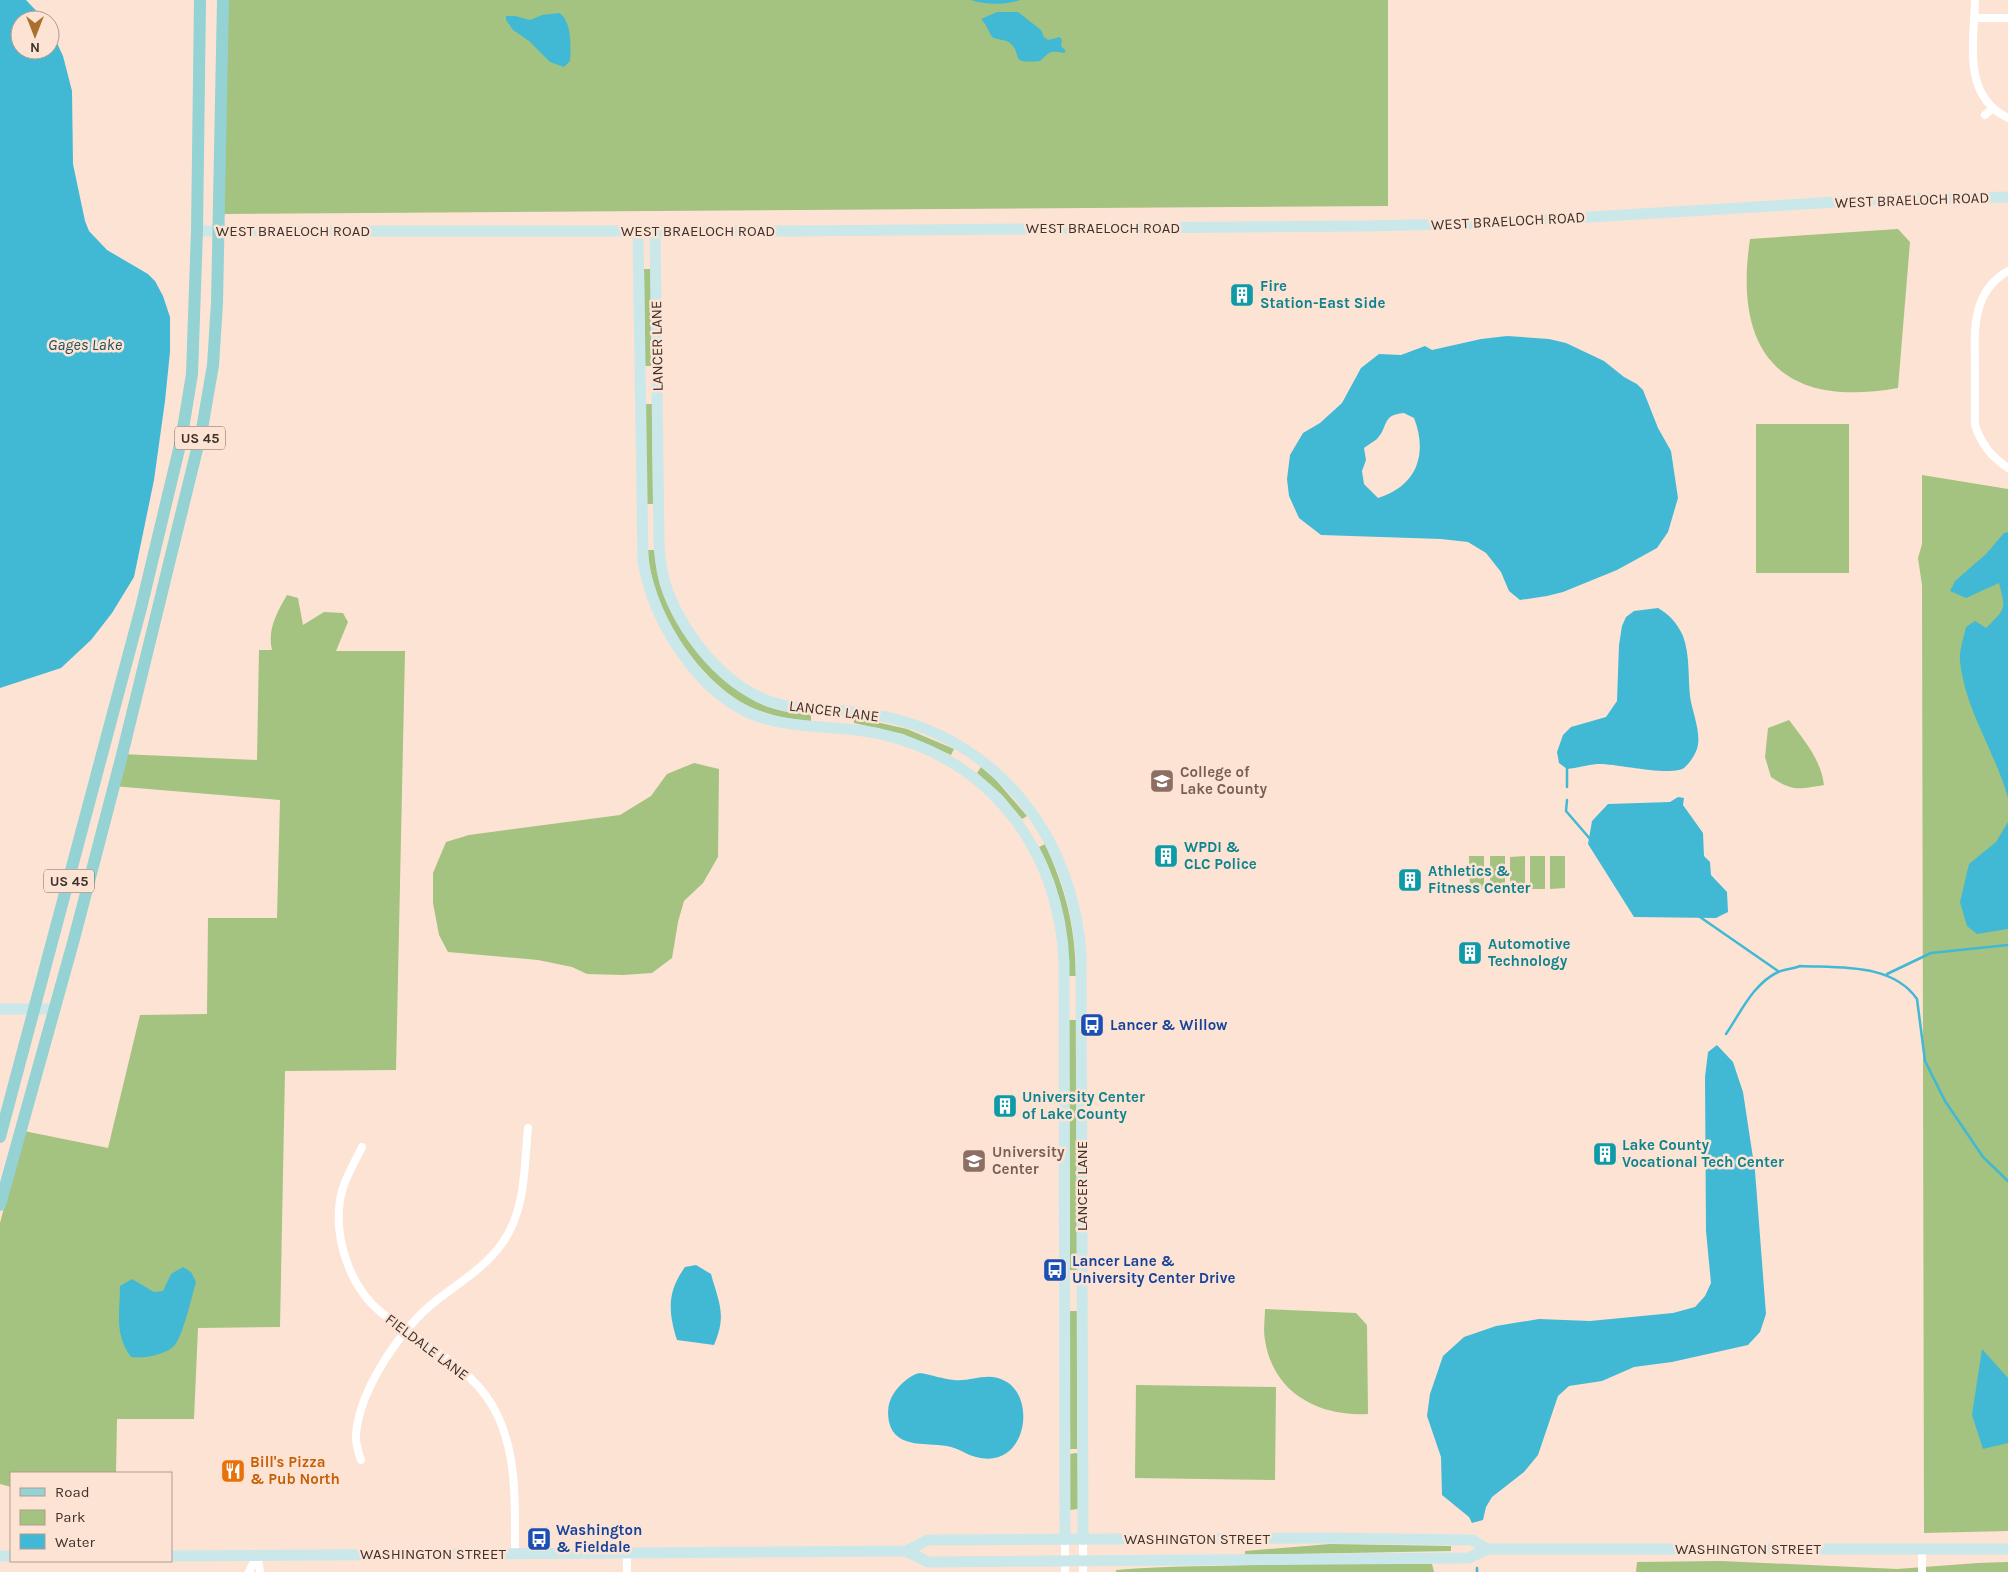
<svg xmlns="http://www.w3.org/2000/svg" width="2008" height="1572" font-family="Karla,sans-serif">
<rect width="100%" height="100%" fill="#fde3d4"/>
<g fill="#a4c280">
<polygon points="227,0 1388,0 1388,206 224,214"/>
<path d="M 1898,229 L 1910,242 L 1898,388 C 1781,409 1733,353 1750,239 Z"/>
<polygon points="644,269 651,269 652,366 645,366"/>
<polygon points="645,404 652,404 653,504 647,504"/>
<rect x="1756" y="424" width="93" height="149"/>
<polygon points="1922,475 2008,489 2008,1531 1924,1533 1922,585 1918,558 1922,544"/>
<path d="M 648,550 L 654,550 C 657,566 659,583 665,598 C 673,620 686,637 702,654 C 737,693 757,712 811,714 L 811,721 C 792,720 773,716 755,709 C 700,686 650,608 648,550 Z"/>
<path d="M 287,595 L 298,598 L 303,625 L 324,612 L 343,613 L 348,622 L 336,651 L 405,651 L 396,1070 L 285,1071 L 280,1327 L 198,1328 L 194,1419 L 117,1419 L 116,1473 L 11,1473 L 11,1487 L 0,1484 L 0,1223 L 24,1131 L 108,1148 L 140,1015 L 207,1014 L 208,918 L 277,918 L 280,800 L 113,786 L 121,754 L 257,760 L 259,650 L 272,650 C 267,630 277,612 287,595 Z"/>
<polygon points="854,717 907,729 954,749 951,755 903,734 854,723"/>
<path d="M 1789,720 C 1803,739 1821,759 1824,785 C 1799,789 1793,792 1771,777 L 1765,757 L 1768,728 Z"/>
<polygon points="694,763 719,769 718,857 703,883 684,901 678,922 672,958 652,973 623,975 587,974 572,967 538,960 448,952 439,935 433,903 433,873 446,842 469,835 620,815 651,796 667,774"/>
<polygon points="981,767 995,779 1027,816 1022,819 1002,795 977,773"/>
<path d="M 1045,844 C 1066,891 1075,925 1076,976 L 1069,976 C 1069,931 1060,887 1039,847 Z"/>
<polygon points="1469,856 1484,856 1484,889 1470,889"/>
<rect x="1490" y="856" width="15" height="33"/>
<polygon points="1525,856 1525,889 1510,889 1510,857"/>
<rect x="1530" y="856" width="15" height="33"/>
<polygon points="1550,856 1565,856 1565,888 1550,889"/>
<polygon points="1069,1020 1077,1020 1077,1270 1070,1270"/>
<path d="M 1265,1309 L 1356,1313 L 1367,1325 L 1368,1414 C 1319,1417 1273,1393 1265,1340 C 1263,1330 1265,1319 1265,1309 Z"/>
<rect x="1070" y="1311" width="7" height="138"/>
<polygon points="1136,1385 1276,1387 1275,1480 1135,1478"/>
<polygon points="1076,1453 1078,1454 1078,1509 1070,1510 1070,1454"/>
<polygon points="1330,1544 1451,1546 1451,1551 1245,1555 1245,1551"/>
<polygon points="1721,1561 1897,1569 1978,1563 2008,1562 2008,1572 1636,1572 1637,1562"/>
<path d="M 1305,1563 L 1432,1564 L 1434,1572 L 1116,1572 L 1116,1570 C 1179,1565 1242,1567 1305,1563 Z"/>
</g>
<g fill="#41b9d5" fill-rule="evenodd">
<polygon points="0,0 26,0 45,20 20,20 20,50 50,50 50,28 63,56 72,91 73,164 85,221 89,231 107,250 148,274 155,281 163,296 170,317 170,352 165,401 154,480 134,577 112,613 91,640 61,668 0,688"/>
<path d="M 971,0 L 1020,0 C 1006,5 985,5 971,0 Z"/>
<path d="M 997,12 L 1018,12 L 1041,30 L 1044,37 L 1048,40 L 1060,37 L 1062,40 L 1061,46 L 1066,51 L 1064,53 C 1049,50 1050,52 1040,61 C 1007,64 1024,55 1010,43 C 1005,39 997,40 992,37 L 985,24 L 981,19 Z"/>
<path d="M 559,13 C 572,20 571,48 570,61 L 564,67 L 550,62 L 529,41 L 513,30 L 506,20 L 506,16 L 515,16 L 530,20 L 542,15 Z"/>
<path d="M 1507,336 L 1549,339 L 1566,343 L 1604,361 L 1624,377 L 1637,384 L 1643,390 L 1658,428 L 1671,451 L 1678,498 L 1668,532 L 1657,548 L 1617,570 L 1563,592 L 1547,596 L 1520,600 L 1509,591 L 1501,572 L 1486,553 L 1468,542 L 1441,539 L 1321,535 L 1299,518 L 1289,496 L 1287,479 L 1290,455 L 1303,433 L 1320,423 L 1342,403 L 1361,368 L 1379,354 L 1401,355 L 1425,346 L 1432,350 L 1481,339 ZM 1404,413 L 1414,418 C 1428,454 1417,486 1378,498 L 1364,484 L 1362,471 L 1366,460 L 1364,448 C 1368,445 1373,442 1377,439 C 1389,426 1381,415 1404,413 Z"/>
<path d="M 2008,532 L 2008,798 C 1995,751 1965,710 1960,661 C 1959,650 1964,637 1966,627 L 1975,621 L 1986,628 C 2006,608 2006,610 1999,583 L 1966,598 L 1950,591 L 1955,581 L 1986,554 L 2004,533 Z"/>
<path d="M 1658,608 C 1670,615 1677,623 1683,636 C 1690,655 1688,677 1690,696 C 1692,712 1702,733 1697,749 C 1695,755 1689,764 1684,768 C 1669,777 1616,763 1597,764 C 1587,765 1577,768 1567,769 L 1559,763 L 1557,752 L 1563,735 L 1571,727 L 1606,717 L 1617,701 L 1619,645 L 1622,626 L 1626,617 L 1634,611 Z"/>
<polygon points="1678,797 1684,798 1683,805 1703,833 1704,856 1710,862 1711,875 1727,892 1728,912 1716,918 1634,917 1588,844 1592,821 1608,804 1670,802"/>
<polygon points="2008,822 2008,929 1977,934 1967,926 1960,902 1969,864 1996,842"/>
<polygon points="1717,1045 1733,1062 1743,1092 1755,1171 1766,1314 1760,1332 1748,1345 1672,1362 1634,1367 1602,1381 1569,1386 1558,1396 1538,1455 1524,1472 1492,1497 1486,1507 1483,1520 1472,1523 1469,1517 1442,1495 1441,1457 1427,1416 1430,1394 1443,1356 1464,1337 1496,1326 1539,1319 1590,1321 1673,1313 1695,1307 1705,1296 1711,1283 1706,1231 1705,1077 1708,1052"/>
<path d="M 696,1265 L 711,1274 C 719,1303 727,1315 714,1345 L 677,1340 C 668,1311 667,1292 685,1267 Z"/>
<path d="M 183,1267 L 191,1272 L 196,1282 C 192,1296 183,1335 175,1345 C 166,1355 143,1359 131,1357 C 114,1334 120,1313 120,1286 L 132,1279 L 154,1292 L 163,1291 L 171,1274 Z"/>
<polygon points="1982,1349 2008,1378 2008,1443 1983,1449 1972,1415"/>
<path d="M 920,1373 C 932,1375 943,1379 954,1380 C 971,1382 987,1372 1003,1380 C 1038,1395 1027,1471 976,1457 C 967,1455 960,1449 951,1447 C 930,1441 896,1451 889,1422 C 887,1411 888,1402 894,1393 C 899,1385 911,1374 920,1373 Z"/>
</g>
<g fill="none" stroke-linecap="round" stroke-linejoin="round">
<g stroke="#41b9d5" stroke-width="2.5">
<polyline points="1567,769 1567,787"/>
<polyline points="1567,800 1566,811 1591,840"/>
<polyline points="1700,917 1778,971"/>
<polyline points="1887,974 1931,953 2008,945"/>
<path d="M 1726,1034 C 1741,1012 1753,984 1778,972 C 1784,969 1793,969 1800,966 C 1840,968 1892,963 1917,999 L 1925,1061 L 1945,1101 L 1983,1157 L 2008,1181"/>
<polyline points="1477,1568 1477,1572"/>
</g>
<g stroke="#fff" stroke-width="8">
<path d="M 1975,0 C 1974,43 1962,96 2008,118"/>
<polyline points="1974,18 2008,18"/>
<polyline points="1985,115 1993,108"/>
<path d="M 2008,271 C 1973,291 1974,327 1975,363 C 1975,383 1975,404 1975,425 C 1981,444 1991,457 2008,468"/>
<path d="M 362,1147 C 354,1164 343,1181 340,1200 C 334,1239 350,1288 382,1313 C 419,1343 467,1363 492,1405 C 518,1449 515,1504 515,1554"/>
<path d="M 361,1460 C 358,1451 355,1443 356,1434 C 360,1388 402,1327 437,1300 C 461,1281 485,1268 503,1242 C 526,1209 524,1167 528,1128"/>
<polyline points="1083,1539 1083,1572"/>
<polyline points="1922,1550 1922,1572"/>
<polyline points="627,1553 627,1572"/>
<polyline points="257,1555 260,1572"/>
<polyline points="249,1572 257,1555"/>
<polyline points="1065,1572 1065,1539"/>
</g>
<g stroke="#cae8ea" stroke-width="11">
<path d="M 655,230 L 659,544 C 660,560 662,577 668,592 C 686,638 724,685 771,702 C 792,709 813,708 834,710 C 852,711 870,714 887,717 C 1001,743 1073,839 1081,954 L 1083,1539"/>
<polyline points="197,231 796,231 1367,226 1491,223 1870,200 2008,197"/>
<path d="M 638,231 L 643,561 C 653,621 698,694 757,716 C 797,730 840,725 880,734 C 991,759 1060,851 1064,963 L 1065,1539"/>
<polyline points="0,1009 53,1009"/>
<polyline points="906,1551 928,1562 1469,1558 1487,1549 2008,1549"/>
<polyline points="0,1556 11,1556"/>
<polyline points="171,1556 906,1551 928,1540 1319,1538 1472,1540 1487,1549"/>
</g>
<g stroke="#94d2d4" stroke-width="12">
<polyline points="0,1137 141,608 181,441 192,374 197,231 200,0"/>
<polyline points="0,1205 74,939 122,755 202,429 213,365 217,303 223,0"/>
</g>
</g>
<defs>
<symbol id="building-square" viewBox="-11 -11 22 22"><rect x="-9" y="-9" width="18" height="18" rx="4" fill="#0f9aa8" stroke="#fde3d4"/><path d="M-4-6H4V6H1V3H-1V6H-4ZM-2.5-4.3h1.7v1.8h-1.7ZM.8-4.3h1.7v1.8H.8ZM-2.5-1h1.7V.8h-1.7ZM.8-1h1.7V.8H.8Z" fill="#fff"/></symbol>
<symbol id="university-square" viewBox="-11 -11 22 22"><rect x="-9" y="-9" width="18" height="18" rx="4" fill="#8d6e63" stroke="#fde3d4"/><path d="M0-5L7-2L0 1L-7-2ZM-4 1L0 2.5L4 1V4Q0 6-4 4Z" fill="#fff"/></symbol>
<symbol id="bus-square" viewBox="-11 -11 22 22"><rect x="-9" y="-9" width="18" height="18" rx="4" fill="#1a4fb4" stroke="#fde3d4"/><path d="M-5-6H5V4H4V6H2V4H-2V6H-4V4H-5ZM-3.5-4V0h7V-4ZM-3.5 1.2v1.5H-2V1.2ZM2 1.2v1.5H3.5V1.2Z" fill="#fff"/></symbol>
<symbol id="school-square" viewBox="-11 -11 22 22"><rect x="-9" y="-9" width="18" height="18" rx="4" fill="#8d6e63" stroke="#fde3d4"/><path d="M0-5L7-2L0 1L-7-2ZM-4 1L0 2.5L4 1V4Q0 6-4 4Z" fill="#fff"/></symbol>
<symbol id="restaurant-square" viewBox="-11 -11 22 22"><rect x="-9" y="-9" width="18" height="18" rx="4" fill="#e8710a" stroke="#fde3d4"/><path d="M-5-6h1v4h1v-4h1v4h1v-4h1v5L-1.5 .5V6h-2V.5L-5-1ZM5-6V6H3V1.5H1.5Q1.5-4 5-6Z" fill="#fff"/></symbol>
</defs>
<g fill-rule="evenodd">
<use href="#building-square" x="1228" y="281" width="28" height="28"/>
<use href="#university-square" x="1148" y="767" width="28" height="28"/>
<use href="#building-square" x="1152" y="842" width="28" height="28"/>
<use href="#building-square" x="1396" y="866" width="28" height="28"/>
<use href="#building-square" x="1456" y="939" width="28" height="28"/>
<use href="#bus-square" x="1078" y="1011" width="28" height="28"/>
<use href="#building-square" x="991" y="1092" width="28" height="28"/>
<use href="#building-square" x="1591" y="1140" width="28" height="28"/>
<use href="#school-square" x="960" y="1147" width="28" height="28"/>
<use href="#bus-square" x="1041" y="1256" width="28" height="28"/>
<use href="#restaurant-square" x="219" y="1457" width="28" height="28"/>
<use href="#bus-square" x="525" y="1525" width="28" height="28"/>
</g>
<g text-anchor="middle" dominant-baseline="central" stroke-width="5" stroke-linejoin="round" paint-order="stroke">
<g fill="#fde3d4" stroke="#78675e" stroke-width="1">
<rect x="175" y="426.5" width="50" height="23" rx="4"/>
<rect x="44" y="869.5" width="50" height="23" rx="4"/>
</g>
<g font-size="14" font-weight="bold" fill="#3f322b">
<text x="200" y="438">US 45</text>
<text x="69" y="881">US 45</text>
</g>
<g font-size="15" fill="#3f322b" stroke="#fde3d4">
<text transform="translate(1912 200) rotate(-2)">WEST BRAELOCH ROAD</text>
<text transform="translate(1508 221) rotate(-3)">WEST BRAELOCH ROAD</text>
<text x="1103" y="228">WEST BRAELOCH ROAD</text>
<text x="293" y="231">WEST BRAELOCH ROAD</text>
<text x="698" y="231">WEST BRAELOCH ROAD</text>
<text transform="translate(657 346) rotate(-91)">LANCER LANE</text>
<text transform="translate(834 711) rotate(7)">LANCER LANE</text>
<text transform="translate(1082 1186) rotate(-90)">LANCER LANE</text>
<text transform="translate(427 1347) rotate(37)">FIELDALE LANE</text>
<text x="1197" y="1539">WASHINGTON STREET</text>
<text x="1748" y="1549">WASHINGTON STREET</text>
<text x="433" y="1554">WASHINGTON STREET</text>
</g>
<g font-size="15" font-weight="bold" fill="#0d838f" stroke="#fde3d4" text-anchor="start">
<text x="1260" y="286">Fire<tspan x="1260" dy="17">Station-East Side</tspan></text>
<text x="1184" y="847">WPDI &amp;<tspan x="1184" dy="17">CLC Police</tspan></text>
<text x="1428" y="871">Athletics &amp;<tspan x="1428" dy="17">Fitness Center</tspan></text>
<text x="1488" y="944">Automotive<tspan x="1488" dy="17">Technology</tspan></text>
<text x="1022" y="1097">University Center<tspan x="1022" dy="17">of Lake County</tspan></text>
<text x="1622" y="1145">Lake County<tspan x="1622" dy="17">Vocational Tech Center</tspan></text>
</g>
<g font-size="15" font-weight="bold" fill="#785e54" stroke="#fde3d4" text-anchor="start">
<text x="1180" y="772">College of<tspan x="1180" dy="17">Lake County</tspan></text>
<text x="992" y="1152">University<tspan x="992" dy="17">Center</tspan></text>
</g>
<g font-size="15" font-weight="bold" fill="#164399" stroke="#fde3d4" text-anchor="start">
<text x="1110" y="1025">Lancer &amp; Willow</text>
<text x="1072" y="1261">Lancer Lane &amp;<tspan x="1072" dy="17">University Center Drive</tspan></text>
<text x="556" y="1530">Washington<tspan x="556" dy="17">&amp; Fieldale</tspan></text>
</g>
<g font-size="15" font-weight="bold" fill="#c56008" stroke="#fde3d4" text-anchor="start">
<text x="250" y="1462">Bill's Pizza<tspan x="250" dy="17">&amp; Pub North</tspan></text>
</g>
<g font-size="16" font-style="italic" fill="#1f515d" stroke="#fde3d4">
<text x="85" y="344">Gages Lake</text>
</g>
</g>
<rect x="10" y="1472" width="162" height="90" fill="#fde3d4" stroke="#b19c90"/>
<rect x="20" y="1488" width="25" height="8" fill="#94d2d4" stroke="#b19c90"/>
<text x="55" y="1497" font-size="15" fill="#3f322b">Road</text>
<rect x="20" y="1510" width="25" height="15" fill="#a4c280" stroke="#b19c90"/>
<text x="55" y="1522" font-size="15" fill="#3f322b">Park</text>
<rect x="20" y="1534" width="25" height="15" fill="#41b9d5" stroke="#b19c90"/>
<text x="55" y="1547" font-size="15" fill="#3f322b">Water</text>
<g transform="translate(35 35) rotate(180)"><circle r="24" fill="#fde3d4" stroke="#b19c90"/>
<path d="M0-4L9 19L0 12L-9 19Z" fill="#a9702e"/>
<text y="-8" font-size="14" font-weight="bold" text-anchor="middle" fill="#3f322b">N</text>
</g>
</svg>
